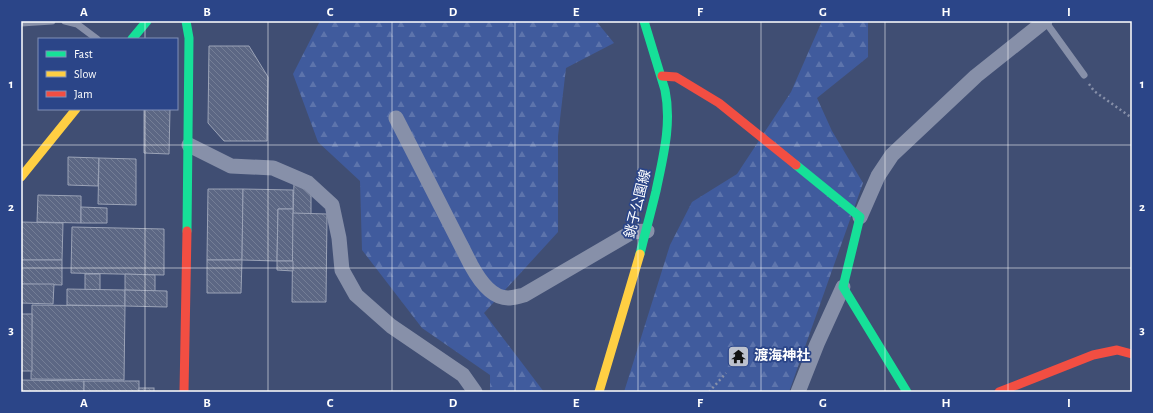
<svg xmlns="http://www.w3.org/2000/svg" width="1153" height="413" font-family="'Alegreya Sans','Noto Sans JP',sans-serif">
<defs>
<pattern id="forest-firs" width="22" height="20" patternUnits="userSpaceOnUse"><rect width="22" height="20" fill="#405b9d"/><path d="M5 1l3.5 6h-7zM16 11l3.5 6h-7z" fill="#5d74ac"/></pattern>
<pattern id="building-back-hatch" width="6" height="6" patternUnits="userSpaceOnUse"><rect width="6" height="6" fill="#5c6784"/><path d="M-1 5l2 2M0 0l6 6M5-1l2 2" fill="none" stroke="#747e96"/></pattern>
</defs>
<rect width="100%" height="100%" fill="#404e73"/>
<g fill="url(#forest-firs)">
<polygon points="320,21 596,21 614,43 566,68 558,136 558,232 484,313 544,392 490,392 490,375 422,328 362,250 360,181 318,142 293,74"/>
<polygon points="822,21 868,21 868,57 817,98 832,131 863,183 789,392 624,392 670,245 692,202 737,174 791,92"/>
</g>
<g fill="url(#building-back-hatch)" stroke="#9ba3b7">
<polygon points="209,46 249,46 268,77 267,141 224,141 208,123"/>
<polygon points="144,109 170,109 169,154 144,153"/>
<polygon points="68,157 99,158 98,186 68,185"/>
<polygon points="99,158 136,159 136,205 98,204"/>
<polygon points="294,182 311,189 311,214 293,214"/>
<polygon points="208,189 243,189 242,260 207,260"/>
<polygon points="243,189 293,190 293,209 278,209 277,261 242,260"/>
<polygon points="38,195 81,196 81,223 37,222"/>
<polygon points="81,207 107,208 107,223 81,223"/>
<polygon points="278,209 293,209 293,261 277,261"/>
<polygon points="293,213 327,214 326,302 292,302"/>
<polygon points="21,222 63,223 62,260 21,260"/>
<polygon points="72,227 164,229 164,275 71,273"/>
<polygon points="21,260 62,260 62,285 21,284"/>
<polygon points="207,260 242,260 241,293 207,293"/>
<polygon points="277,261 293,261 293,271 277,270"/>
<rect x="85" y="274" width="15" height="16"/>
<polygon points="125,274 155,275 155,291 125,290"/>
<polygon points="21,284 54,284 53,304 21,303"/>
<polygon points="67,289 125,290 125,306 67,305"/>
<polygon points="125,290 167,291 167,307 125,306"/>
<polygon points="32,305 125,306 124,380 31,379"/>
<rect x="21" y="314" width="11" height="57"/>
<polygon points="21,380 84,381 84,392 21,392"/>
<rect x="84" y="381" width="55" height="11"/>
<rect x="139" y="388" width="15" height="4"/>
</g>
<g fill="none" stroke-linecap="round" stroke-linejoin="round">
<g stroke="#8790a9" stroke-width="2.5" stroke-dasharray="2 3" stroke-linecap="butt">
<polyline points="1089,84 1094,91 1132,118"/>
<polyline points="709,392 726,373"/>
</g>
<g stroke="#8790a9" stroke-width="7">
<polyline points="65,21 77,24 97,39"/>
<polyline points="1045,21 1084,75"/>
<polyline points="21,23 52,21"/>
</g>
<g stroke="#8790a9" stroke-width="15">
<path d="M 396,118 L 471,265 C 478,278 491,298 508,298 C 513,298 519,296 524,295 L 632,232 L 647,231"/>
<polyline points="189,145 231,166 273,168 308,183 332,205 339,238 342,270 356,295 391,326 463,375 475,392"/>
<polyline points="860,217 878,176 892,155 976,76 1045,21"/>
<polyline points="798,392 817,344 843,287"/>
</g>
<g stroke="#16e098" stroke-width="9">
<polyline points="186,21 189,38 187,231"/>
<polyline points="132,39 147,21"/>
<polyline points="796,165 860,217 843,287 907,392"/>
<path d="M 640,254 C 645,233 651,212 656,191 C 663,157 672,124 665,90 L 644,21"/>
</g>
<g stroke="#ffcf43" stroke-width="9">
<polyline points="21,177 76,109"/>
<polyline points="599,392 640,254"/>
</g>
<g stroke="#f24e42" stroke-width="9">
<polyline points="662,76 676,77 719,103 796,165"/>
<polyline points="184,392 187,231"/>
<polyline points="999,392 1093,355 1117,350 1132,354"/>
</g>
</g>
<path fill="none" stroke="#fff" stroke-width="1" stroke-opacity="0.55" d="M 145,21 L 145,39M 268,21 L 268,392M 392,21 L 392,392M 515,21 L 515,392M 638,21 L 638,392M 761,21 L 761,392M 885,21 L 885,392M 1008,21 L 1008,392M 145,109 L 145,392M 21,145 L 1132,145M 21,268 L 1132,268"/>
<defs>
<symbol id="temple-square" viewBox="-11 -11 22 22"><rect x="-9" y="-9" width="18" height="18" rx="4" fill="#bcc1ce" stroke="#2b4588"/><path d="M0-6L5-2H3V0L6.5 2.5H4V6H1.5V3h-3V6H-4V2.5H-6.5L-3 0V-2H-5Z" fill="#111"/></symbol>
</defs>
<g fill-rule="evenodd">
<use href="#temple-square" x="726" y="344" width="25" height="25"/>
</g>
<g text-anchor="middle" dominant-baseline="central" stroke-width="3.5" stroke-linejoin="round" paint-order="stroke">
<g font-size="14" fill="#fff" stroke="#2b4588">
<text transform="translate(638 204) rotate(-76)">銚子公園線</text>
</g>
<g font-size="14" font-weight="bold" fill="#fff" stroke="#2b4588" text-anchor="start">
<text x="754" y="356">渡海神社</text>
</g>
</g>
<rect width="1153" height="413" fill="none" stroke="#2b4588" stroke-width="44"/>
<rect x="38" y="38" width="140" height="72" fill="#2b4588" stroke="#808fb8"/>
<rect x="46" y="51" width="20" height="6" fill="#16e098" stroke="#808fb8"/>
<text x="74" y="58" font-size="12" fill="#ffffff">Fast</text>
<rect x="46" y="71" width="20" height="6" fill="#ffcf43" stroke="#808fb8"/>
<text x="74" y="78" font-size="12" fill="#ffffff">Slow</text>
<rect x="46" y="91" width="20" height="6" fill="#f24e42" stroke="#808fb8"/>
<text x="74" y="98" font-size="12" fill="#ffffff">Jam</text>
<rect x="22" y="22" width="1109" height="369" fill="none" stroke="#fff" stroke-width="1.5"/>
<g font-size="13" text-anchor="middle" font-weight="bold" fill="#fff">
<text x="84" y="16">A</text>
<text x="207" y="16">B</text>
<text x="330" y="16">C</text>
<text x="453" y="16">D</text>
<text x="576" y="16">E</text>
<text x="700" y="16">F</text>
<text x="823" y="16">G</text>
<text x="946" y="16">H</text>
<text x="1069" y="16">I</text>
<text x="11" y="88">1</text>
<text x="1142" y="88">1</text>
<text x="11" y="211">2</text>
<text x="1142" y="211">2</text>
<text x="11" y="334">3</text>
<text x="1142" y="334">3</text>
<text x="84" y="407">A</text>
<text x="207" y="407">B</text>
<text x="330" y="407">C</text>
<text x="453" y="407">D</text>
<text x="576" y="407">E</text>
<text x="700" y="407">F</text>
<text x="823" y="407">G</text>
<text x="946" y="407">H</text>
<text x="1069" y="407">I</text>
</g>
</svg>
